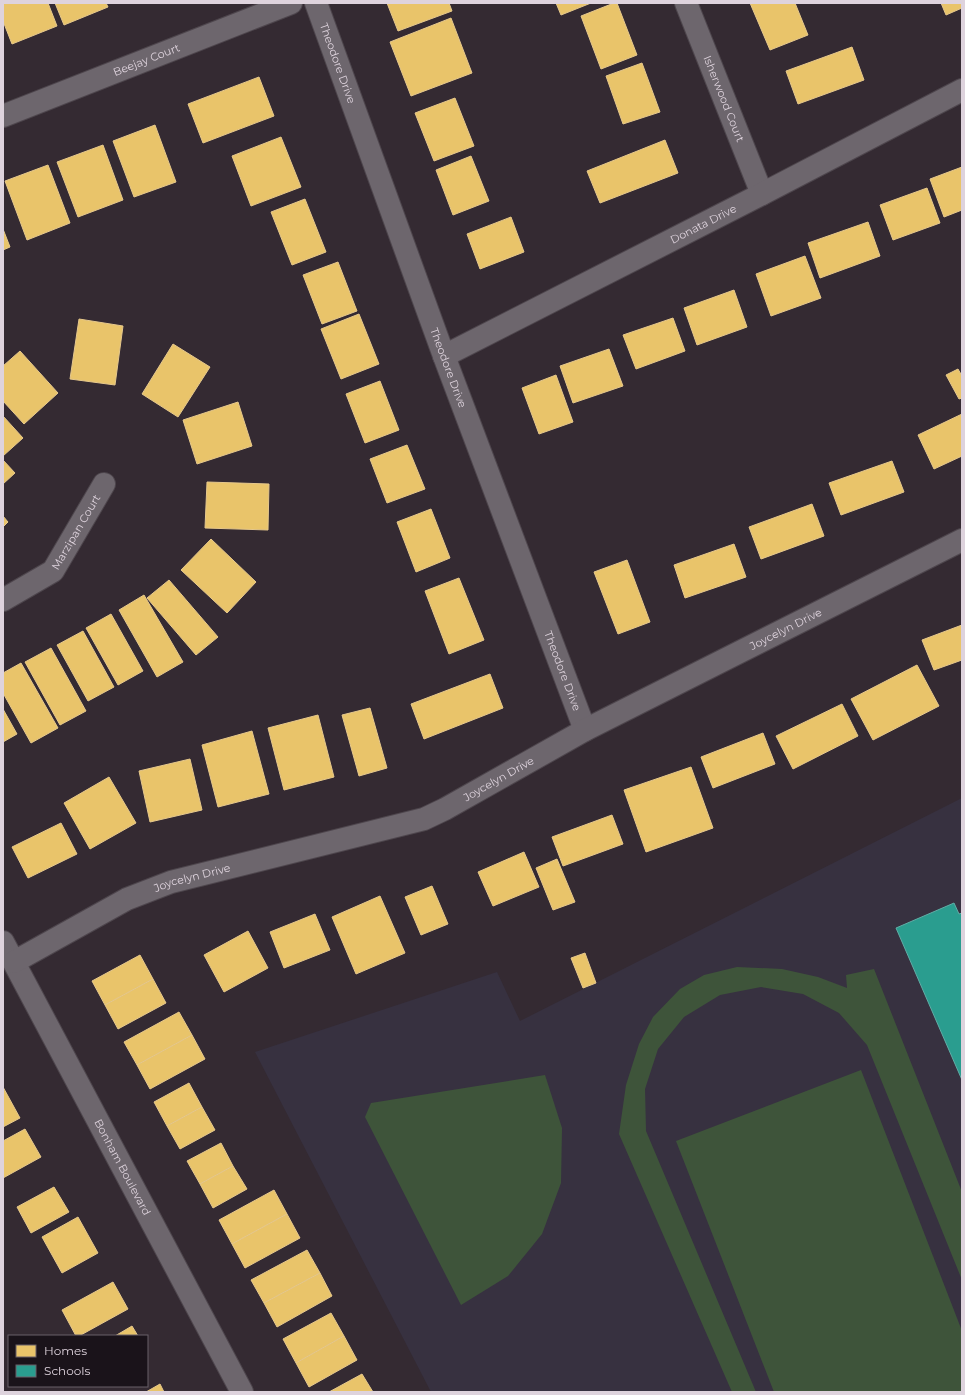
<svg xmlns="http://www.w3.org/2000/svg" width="965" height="1395" font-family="Montserrat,sans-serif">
<rect width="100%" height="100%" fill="#342a32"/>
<polygon fill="#373140" points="962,798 962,1392 431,1392 255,1052 497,972 520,1021"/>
<g fill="#3e543a">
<polygon points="737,967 782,969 818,977 847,988 846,975 874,969 962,1192 962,1280 867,1045 839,1013 803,994 761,987 720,995 684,1017 658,1049 645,1089 646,1131 756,1392 732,1392 619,1134 626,1085 639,1044 653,1017 680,989 704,975"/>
<polygon points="861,1070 962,1331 962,1392 774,1392 676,1141"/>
<polygon points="545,1075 562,1128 561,1183 542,1234 508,1276 461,1305 365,1117 371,1103"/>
</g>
<g fill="#e9c46a" stroke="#e6c88c">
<polygon points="3,3 48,3 57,26 12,44 3,21"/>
<polygon points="55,3 106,3 108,7 64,25"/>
<polygon points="387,3 449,3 452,11 398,31"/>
<polygon points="556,3 591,3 561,15"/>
<polygon points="614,3 617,3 637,55 601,69 581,16"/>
<polygon points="750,3 795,3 808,35 770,50"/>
<polygon points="941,3 962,3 962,8 946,15"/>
<polygon points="451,18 472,73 411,96 390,42"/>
<polygon points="852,47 864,80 798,104 786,71"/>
<polygon points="642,63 660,112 623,124 606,76"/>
<polygon points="259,77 274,116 203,143 188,104"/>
<polygon points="455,98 474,146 434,161 415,113"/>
<polygon points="155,125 176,182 134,197 113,141"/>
<polygon points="281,137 301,187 251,206 232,156"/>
<polygon points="665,140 678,173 600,203 587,171"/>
<polygon points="103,145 123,200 78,217 57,162"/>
<polygon points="471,156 489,201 453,215 436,170"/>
<polygon points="48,165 70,223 27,240 5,181"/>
<polygon points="962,167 962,210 944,217 930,179"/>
<polygon points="927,188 940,223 893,240 880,205"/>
<polygon points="305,199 326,252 292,265 271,212"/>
<polygon points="511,217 524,252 480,269 467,234"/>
<polygon points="868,222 880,256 820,278 808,243"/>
<polygon points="3,229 10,247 3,250"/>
<polygon points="805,256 821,298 771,316 756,274"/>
<polygon points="338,262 357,311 322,324 303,275"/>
<polygon points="734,290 747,327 697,345 684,308"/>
<polygon points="359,314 379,364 341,379 321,329"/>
<polygon points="673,318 685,351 636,369 623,335"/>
<polygon points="79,319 123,326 115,385 70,379"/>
<polygon points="173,344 210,367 178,417 142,394"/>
<polygon points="609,349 623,386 573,403 560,366"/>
<polygon points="20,351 58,393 24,424 3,401 3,366"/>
<polygon points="958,369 962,376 962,398 959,399 946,375"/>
<polygon points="556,375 573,422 539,434 522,388"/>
<polygon points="380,381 399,430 365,443 346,394"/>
<polygon points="238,402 252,446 197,464 183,420"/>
<polygon points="962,414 962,456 934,469 918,435"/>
<polygon points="3,416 23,438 3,456"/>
<polygon points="407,445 425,489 387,503 370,459"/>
<polygon points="3,460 15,473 3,484"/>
<polygon points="892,461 904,492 841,515 829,483"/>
<polygon points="207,482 269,484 268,530 205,528"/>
<polygon points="812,504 824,536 761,559 749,527"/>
<polygon points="431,509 450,558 416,572 397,522"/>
<polygon points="3,516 8,522 3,527"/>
<polygon points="211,539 256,582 227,613 181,570"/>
<polygon points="734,544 746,577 685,598 674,565"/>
<polygon points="627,560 650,622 618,634 594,572"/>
<polygon points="459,578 484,640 449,654 425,591"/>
<polygon points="169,580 218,637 196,655 147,598"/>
<polygon points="144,595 183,662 157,677 119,610"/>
<polygon points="111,614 143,671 118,685 86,628"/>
<polygon points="962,625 962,660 934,670 922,640"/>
<polygon points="83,631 114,687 88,701 57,645"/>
<polygon points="51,648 86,711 60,725 25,662"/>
<polygon points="21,663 58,728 31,743 3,693 3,673"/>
<polygon points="917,665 939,706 873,740 851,699"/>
<polygon points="490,674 503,708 424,739 411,704"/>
<polygon points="842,704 858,736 793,769 776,736"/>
<polygon points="370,708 387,768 359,776 342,715"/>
<polygon points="3,709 17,734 3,742"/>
<polygon points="318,715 334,777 284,790 268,728"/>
<polygon points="252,731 269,794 218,807 202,745"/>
<polygon points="763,733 775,764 713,788 701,757"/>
<polygon points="190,759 202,810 150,822 139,771"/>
<polygon points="691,767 713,828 646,852 624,790"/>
<polygon points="109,777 136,823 90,849 64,803"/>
<polygon points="612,815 623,844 563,866 552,837"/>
<polygon points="61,823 77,854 28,878 12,847"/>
<polygon points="524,852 539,887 493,906 478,872"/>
<polygon points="557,859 575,902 553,910 536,868"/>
<polygon points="432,886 448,924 421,935 405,897"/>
<polygon points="380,896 405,953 356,974 332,917"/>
<polygon points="315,914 330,950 284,968 270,932"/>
<polygon points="248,931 268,968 224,992 204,955"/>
<polygon points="585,953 596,983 583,988 571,958"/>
<polygon points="140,955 153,979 105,1005 92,981"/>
<polygon points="153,979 166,1003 118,1029 105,1005"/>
<polygon points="179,1012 192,1035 137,1065 124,1042"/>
<polygon points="192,1035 205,1059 150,1089 137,1065"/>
<polygon points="189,1083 202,1107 167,1126 154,1102"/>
<polygon points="3,1087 20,1118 3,1127"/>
<polygon points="202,1107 215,1130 180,1149 167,1126"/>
<polygon points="25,1129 41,1157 3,1178 3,1141"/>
<polygon points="221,1143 233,1166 200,1184 187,1161"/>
<polygon points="233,1166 247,1189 213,1208 200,1184"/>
<polygon points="54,1187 69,1212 31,1233 17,1207"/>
<polygon points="274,1190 287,1214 232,1244 219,1220"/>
<polygon points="287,1214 300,1238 245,1268 232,1244"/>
<polygon points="78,1217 98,1253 62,1273 42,1237"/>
<polygon points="307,1250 320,1273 264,1303 251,1280"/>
<polygon points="320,1273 332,1296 277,1327 264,1303"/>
<polygon points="113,1282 128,1309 79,1336 76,1336 62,1310"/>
<polygon points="331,1313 344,1336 296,1363 283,1339"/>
<polygon points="132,1326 138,1336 115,1336"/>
<polygon points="344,1336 357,1360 309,1387 296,1363"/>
<polygon points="362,1374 373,1392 329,1392"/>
<polygon points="160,1384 164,1392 146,1392"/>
</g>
<polygon fill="#2a9d8f" stroke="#60ada6" points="954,903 959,914 962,913 962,1080 896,928"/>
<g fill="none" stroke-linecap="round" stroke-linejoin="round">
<defs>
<g id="minor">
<path id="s1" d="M 316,3 L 444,356 L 585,730"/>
<path id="s2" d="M 686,3 L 762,194"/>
<path id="s3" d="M 3,116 L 291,3"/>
<path id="s4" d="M 444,356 L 762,194 L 962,90"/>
<path id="s5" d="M 3,600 L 53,571 L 104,484"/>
<path id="s6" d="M 3,942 L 242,1392"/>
<path id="s7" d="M 14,962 L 127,899 L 171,882 L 424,819 L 445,809 L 585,730 L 962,540"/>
</g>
</defs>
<use href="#minor" stroke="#4e464d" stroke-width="24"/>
<use href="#minor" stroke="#6d666d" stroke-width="22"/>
</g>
<g text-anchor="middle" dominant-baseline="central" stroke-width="4" stroke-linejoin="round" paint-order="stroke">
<g font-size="11" fill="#ded3dd" stroke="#1a131a">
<text stroke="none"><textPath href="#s3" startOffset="154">Beejay Court</textPath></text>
<text stroke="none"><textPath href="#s1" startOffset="64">Theodore Drive</textPath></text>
<text stroke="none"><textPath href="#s2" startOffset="103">Isherwood Court</textPath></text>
<text stroke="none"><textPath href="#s4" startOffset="291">Donata Drive</textPath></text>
<text stroke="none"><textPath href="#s1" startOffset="388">Theodore Drive</textPath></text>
<text stroke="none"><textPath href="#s5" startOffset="103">Marzipan Court</textPath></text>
<text stroke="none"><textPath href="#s7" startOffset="846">Joycelyn Drive</textPath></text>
<text stroke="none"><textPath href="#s1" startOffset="712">Theodore Drive</textPath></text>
<text stroke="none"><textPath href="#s7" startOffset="522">Joycelyn Drive</textPath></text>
<text stroke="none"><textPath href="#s7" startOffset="198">Joycelyn Drive</textPath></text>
<text stroke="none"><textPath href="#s6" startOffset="255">Bonham Boulevard</textPath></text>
</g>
</g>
<rect width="965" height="1395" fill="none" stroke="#ded3dd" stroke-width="8"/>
<rect x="8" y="1335" width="140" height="52" fill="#1a131a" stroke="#686068"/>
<rect x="16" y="1345" width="20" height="12" fill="#e9c46a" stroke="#686068"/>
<text x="44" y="1355" font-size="12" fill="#ded3dd">Homes</text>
<rect x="16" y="1365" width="20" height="12" fill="#2a9d8f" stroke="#686068"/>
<text x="44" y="1375" font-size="12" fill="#ded3dd">Schools</text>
</svg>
